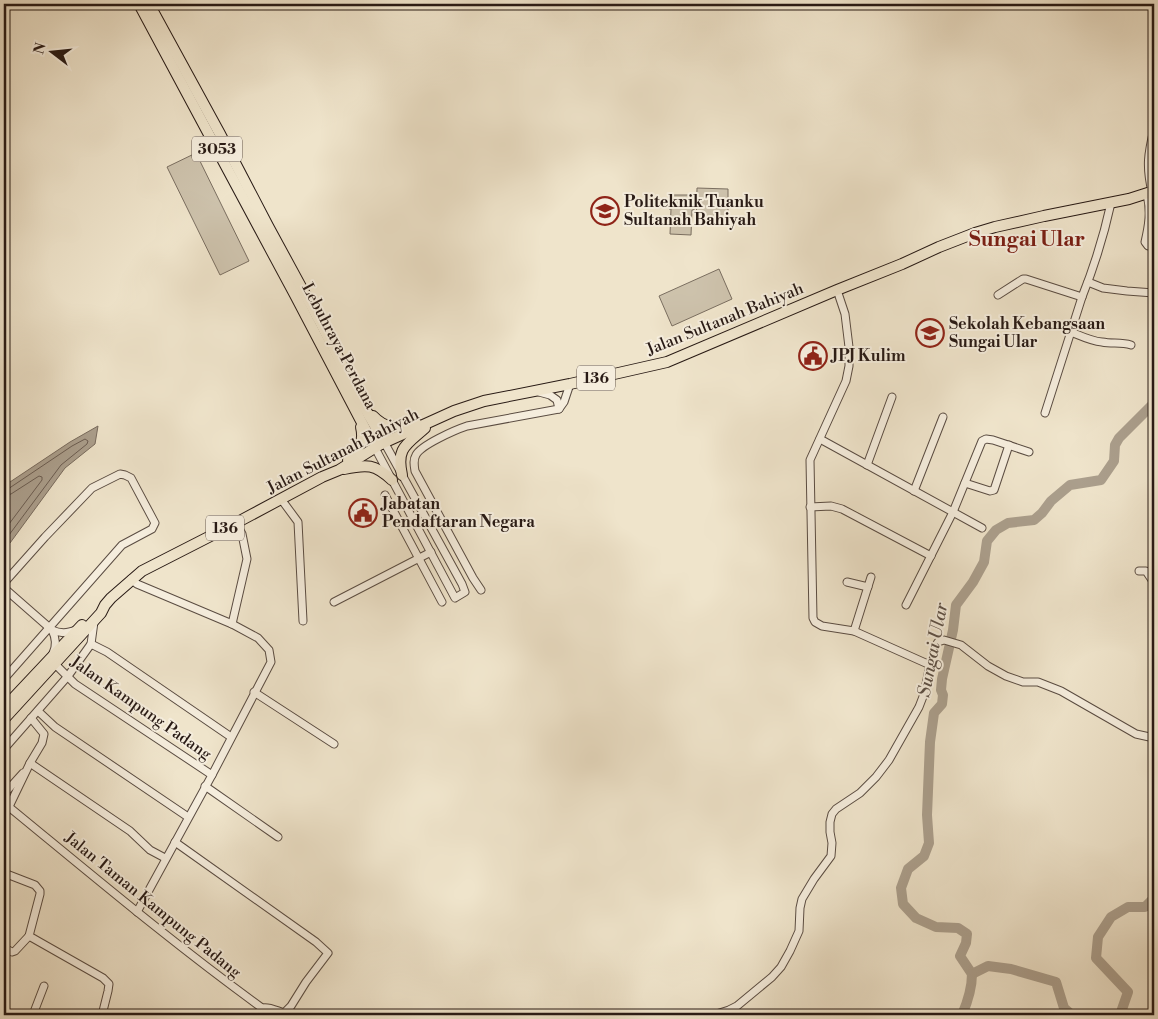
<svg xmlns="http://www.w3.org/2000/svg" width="1158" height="1019" font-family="'Libre Bodoni',serif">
<rect width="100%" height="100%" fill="#efe4cb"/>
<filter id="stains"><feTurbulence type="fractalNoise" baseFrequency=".004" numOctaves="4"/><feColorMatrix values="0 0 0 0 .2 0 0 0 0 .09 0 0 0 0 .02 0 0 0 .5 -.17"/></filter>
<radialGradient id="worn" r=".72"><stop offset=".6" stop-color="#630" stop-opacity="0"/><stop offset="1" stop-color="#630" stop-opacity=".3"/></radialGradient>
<g fill="#cdc2ac" stroke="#7a6e60">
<polygon points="196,153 249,261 220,275 167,167"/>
<polygon points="697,188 728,189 728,224 696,223"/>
<polygon points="669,195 694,195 694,210 692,210 691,235 670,234 671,209 669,209"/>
<polygon points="719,269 732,299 672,326 659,296"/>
</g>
<polygon fill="#ab9f8d" stroke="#776a5d" points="98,426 95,444 65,468 10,543 4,540 4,486 70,442"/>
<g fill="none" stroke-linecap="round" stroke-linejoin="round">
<g stroke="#6a5c51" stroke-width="1">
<polyline points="4,490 8,489 72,446 85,439 88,441 87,444 61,465 9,535 4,536"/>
<polyline points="4,496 11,494 39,476 42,477 42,480 6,528 4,529"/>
</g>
<g stroke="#ab9f8d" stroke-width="10">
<polyline points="972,974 960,956 966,943 967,934 958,928 936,927 916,918 903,904 901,888 908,869 924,856 929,843 927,815 930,742 934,713 942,704 943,695 941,690 942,679 953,630 956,605 973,582 984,562 987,541 996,530 1008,523 1034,520 1042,513 1051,501 1070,485 1101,480 1114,461 1115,445 1119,438 1154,403"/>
<polyline points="972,974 988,966 1011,969 1056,982 1064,1008 1072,1015"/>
<path d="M 962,1015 C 968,1001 972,989 972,974"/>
<polyline points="1120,1015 1128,992 1096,958 1098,937 1111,917 1128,907 1145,907 1154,898"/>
</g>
<defs>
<g id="minor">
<path d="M 1152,192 C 1146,166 1148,154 1154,129"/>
<path d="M 1147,194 C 1151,211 1149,225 1145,242 L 1148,246 L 1154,246"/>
<polyline points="1088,282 1103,288 1127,291 1154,293"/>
<polyline points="837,290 845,314 849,347 849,366 846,381 810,460 813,618 815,622 822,626 854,631 930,665"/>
<polyline points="998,295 1023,279 1026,279 1082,297"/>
<path d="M 1071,332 C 1081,336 1091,341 1102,342 C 1112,344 1121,342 1131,345"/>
<polyline points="539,392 550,395 557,400 559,409 564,402 570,384"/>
<path d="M 1045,413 L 1082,297 C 1094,267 1104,235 1111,203"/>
<polyline points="820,439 982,528"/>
<polyline points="374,446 455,598 465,592 462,584 383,440"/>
<polyline points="867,465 892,397"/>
<polyline points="965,483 990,491 994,490 1009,445"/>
<polyline points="914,491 943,417"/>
<polyline points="385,495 442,602"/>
<polyline points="281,499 298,522 303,621"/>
<polyline points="810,507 831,506 842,509 931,556"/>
<polyline points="1139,571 1146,571 1154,583"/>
<polyline points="131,579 137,584 232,624 258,638 269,650 271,662 212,775 137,912"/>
<polyline points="847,582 868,587"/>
<polyline points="4,583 45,537 92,488 120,474 125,475 131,478 155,523 152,529 122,545 4,679"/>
<path d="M 4,588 L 52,630 C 61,634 67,633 76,630"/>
<path d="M 481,590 L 473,578 L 415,471 C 414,465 413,460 416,455 C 421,445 455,430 467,426 L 559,409"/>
<polyline points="334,602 431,552"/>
<polyline points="906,605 953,512 982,441 986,439 993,440 1029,452"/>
<polyline points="232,624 247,559 242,534 236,523"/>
<path d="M 52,630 C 56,638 57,645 53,653"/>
<polyline points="854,631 871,577"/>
<polyline points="91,644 94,622"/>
<polyline points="55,664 75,684 212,775"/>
<polyline points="254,692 334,744"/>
<polyline points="38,711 55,727 188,817"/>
<polyline points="4,749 68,676 91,644 107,652 231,737"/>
<polyline points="30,763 130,831 150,850 165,858"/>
<polyline points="205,786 278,837"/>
<polyline points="4,794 23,773"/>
<path d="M 4,800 L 9,807 C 92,875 175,945 262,1008 C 269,1006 277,1011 284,1013 L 291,1006 L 306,982 L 328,953 L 316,942 L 175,842"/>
<polyline points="4,817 30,763 42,743 44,734 31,718"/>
<polyline points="4,873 35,885 40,891 40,894 29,936 103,978 109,984 108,991 102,1015"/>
<polyline points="4,948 12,952 15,951 29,936"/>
<polyline points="262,1008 270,1015"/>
<polyline points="4,1011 11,1015"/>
<polyline points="31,1015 34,1012 44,986"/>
<polyline points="713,1015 729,1010 737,1006 772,977 781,967 790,951 799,931 800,908 802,899 814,879 831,856 832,843 830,832 830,822 832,814 836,809 860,793 876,777 889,760 919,707 924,694 930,665 936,645 938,642 944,640 961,645 988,666 1006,676 1023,682 1038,682 1061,691 1136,734 1154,738"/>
</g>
<g id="primary">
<polyline points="139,4 295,295 370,438 381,444"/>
<polyline points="149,4 220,134 268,226 319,320 360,400 379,433 381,444"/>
<path d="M 373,416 C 387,431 399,427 417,424"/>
<path d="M 348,460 C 358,449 365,443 361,427"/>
<path d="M 344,469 C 367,464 375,464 392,480"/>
<path d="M 402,475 C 396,448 406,445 425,428"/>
<polyline points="4,708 82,625"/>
<polyline points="4,719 101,613 105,605 111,598 142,571 236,523 322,477 339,470 381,444 454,411 484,401 570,384 667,362 837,290 902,264 939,247 975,233 995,227 1044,216 1129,199 1154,191"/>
</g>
</defs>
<use href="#minor" stroke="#5a4c42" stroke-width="9"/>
<use href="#primary" stroke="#281a15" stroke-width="12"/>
<use href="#minor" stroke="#f5eddd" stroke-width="7"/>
<use href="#primary" stroke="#efe4cb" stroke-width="10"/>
</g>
<defs>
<symbol id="university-ring" viewBox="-11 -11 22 22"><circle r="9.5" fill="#f5eddd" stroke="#8f2418" stroke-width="1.5"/><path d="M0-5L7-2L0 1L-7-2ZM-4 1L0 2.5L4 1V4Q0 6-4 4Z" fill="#8f2418"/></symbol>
<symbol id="school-ring" viewBox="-11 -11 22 22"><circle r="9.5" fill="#f5eddd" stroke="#8f2418" stroke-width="1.5"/><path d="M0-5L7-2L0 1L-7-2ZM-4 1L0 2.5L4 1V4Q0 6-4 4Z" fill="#8f2418"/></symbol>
<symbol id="civic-ring" viewBox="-11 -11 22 22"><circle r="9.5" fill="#f5eddd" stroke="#8f2418" stroke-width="1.5"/><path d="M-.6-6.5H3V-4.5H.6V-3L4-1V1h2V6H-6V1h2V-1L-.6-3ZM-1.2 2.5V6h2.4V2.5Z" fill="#8f2418"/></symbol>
</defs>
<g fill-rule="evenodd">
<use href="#university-ring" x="589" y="195" width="32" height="32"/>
<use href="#school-ring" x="914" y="317" width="32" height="32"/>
<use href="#civic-ring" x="797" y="340" width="32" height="32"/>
<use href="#civic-ring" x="347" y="497" width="32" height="32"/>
</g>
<g text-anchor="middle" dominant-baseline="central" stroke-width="4" stroke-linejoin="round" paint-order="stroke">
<g fill="#f5eddd" stroke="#665951" stroke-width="1">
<rect x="192" y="136.5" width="50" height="25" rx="4"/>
<rect x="577" y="365.5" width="38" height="25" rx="4"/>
<rect x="206" y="515.5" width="38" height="25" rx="4"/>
</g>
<g font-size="15" font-weight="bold" fill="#281a15">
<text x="217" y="149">3053</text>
<text x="596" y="378">136</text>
<text x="225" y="528">136</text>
</g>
<g font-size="16" font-weight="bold" fill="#281a15" stroke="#f5eddd" text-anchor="start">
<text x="624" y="202">Politeknik Tuanku<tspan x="624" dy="18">Sultanah Bahiyah</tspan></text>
<text x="949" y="324">Sekolah Kebangsaan<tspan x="949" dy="18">Sungai Ular</tspan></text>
<text x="832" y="356">JPJ Kulim</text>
<text x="382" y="504">Jabatan<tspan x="382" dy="18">Pendaftaran Negara</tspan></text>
</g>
<g font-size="16" fill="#281a15" stroke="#f5eddd">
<text transform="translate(725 319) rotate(-22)">Jalan Sultanah Bahiyah</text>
<text transform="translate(339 346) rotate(62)">Lebuhraya Perdana</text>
<text transform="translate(343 451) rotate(-27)">Jalan Sultanah Bahiyah</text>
<text transform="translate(141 708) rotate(35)">Jalan Kampung Padang</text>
<text transform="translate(153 905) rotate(39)">Jalan Taman Kampung Padang</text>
</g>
<g font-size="18" font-style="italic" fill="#5c4f45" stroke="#f5eddd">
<text transform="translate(933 650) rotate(-79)">Sungai Ular</text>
</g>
<g font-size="21" font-weight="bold" fill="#7a1f14" stroke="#f5eddd">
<text x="1027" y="240">Sungai Ular</text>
</g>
</g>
<rect width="1158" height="1019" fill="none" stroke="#efe4cb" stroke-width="20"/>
<rect x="5" y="5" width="1148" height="1009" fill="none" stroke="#281a15" stroke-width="2.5"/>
<rect x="10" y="10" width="1138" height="999" fill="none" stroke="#281a15"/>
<g transform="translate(52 52) rotate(286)" stroke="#f5eddd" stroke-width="4" paint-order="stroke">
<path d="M0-4L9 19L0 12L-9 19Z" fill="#281a15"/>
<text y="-8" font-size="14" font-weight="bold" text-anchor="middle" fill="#281a15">N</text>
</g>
<rect width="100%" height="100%" filter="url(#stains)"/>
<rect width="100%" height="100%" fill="url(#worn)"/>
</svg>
